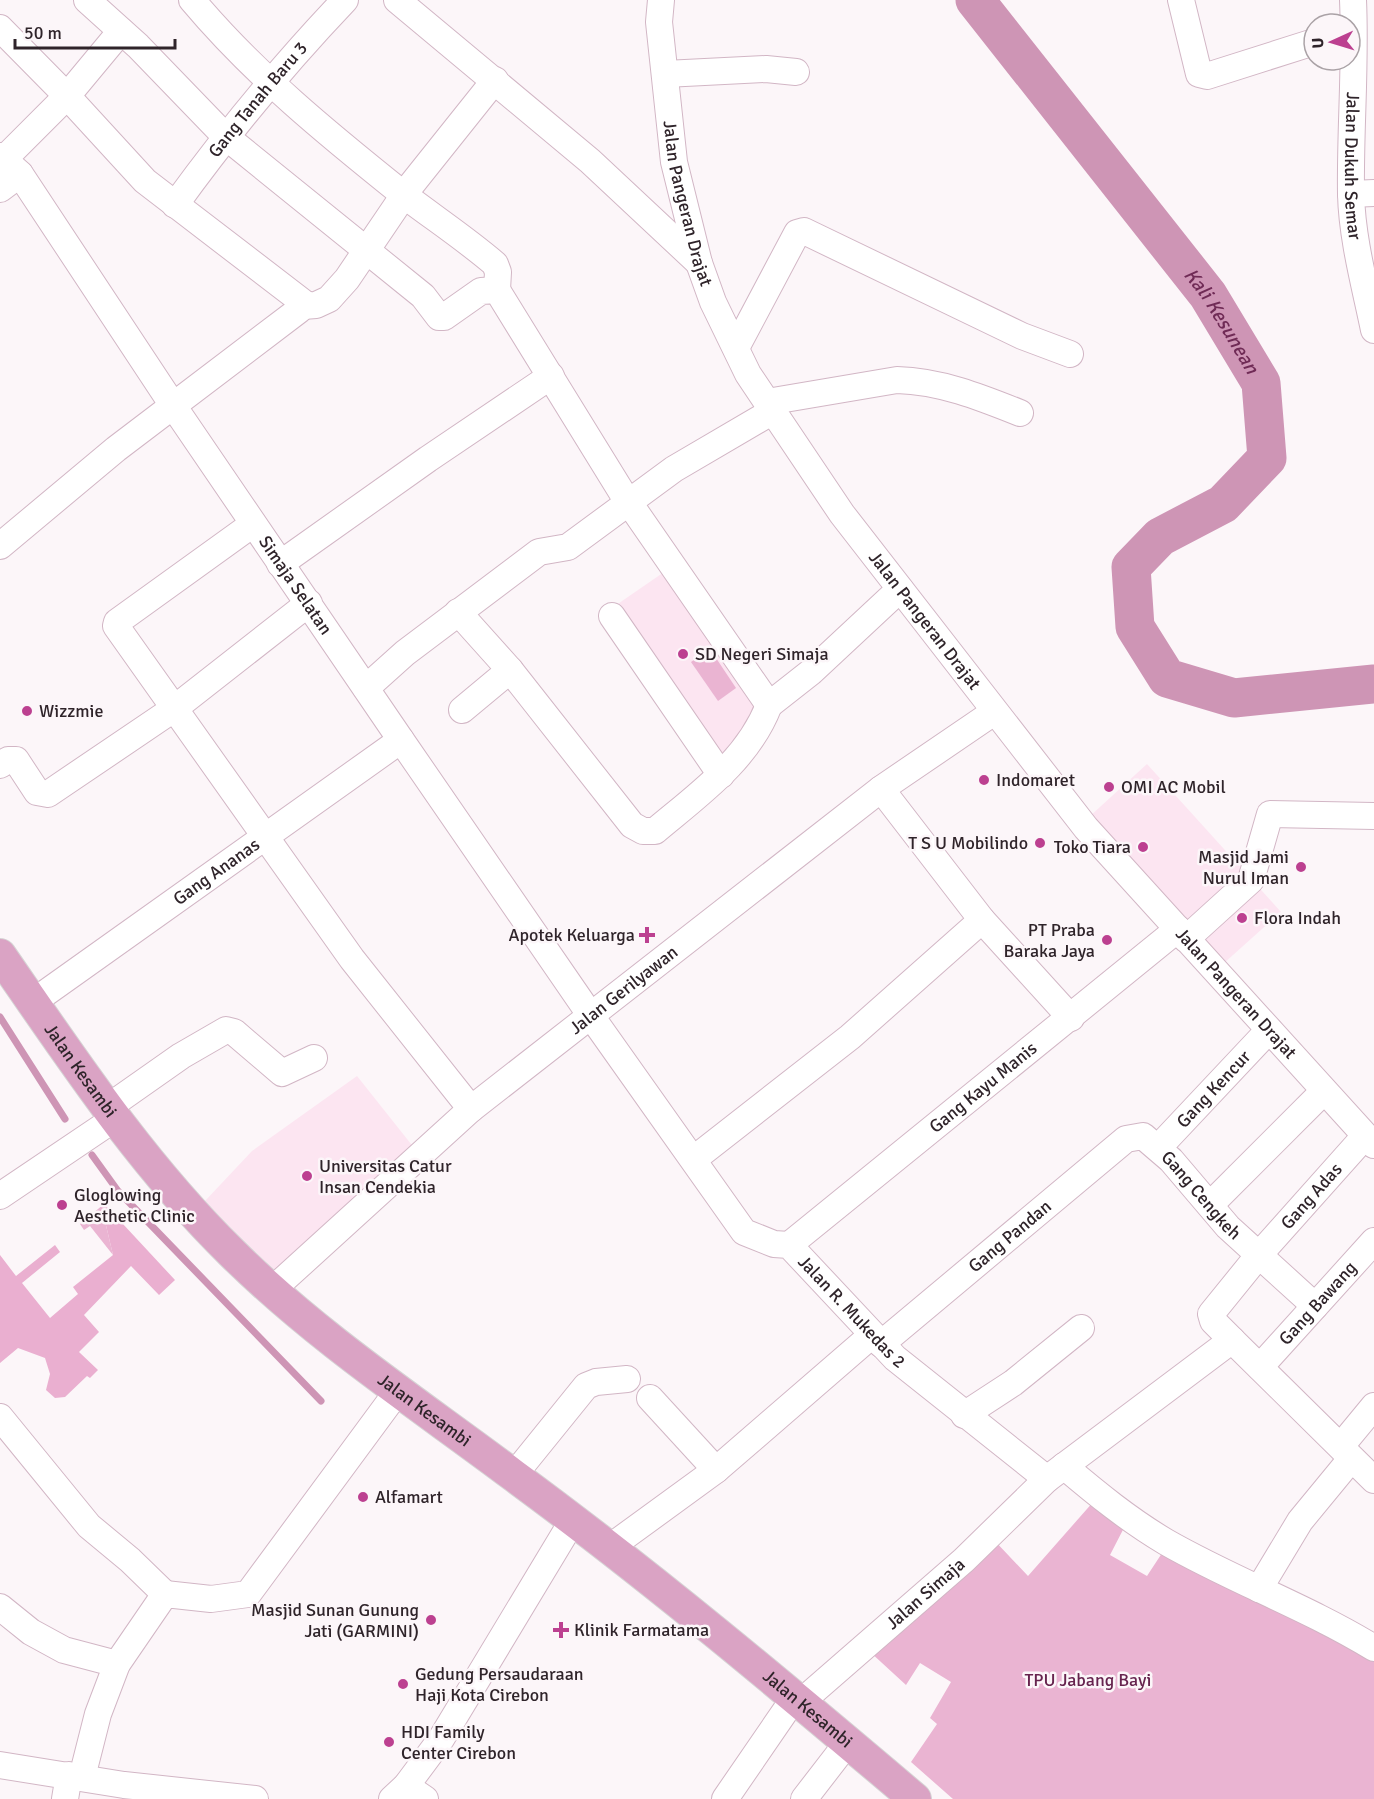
<svg xmlns="http://www.w3.org/2000/svg" width="1374" height="1799" font-family="Signika,sans-serif">
<rect width="100%" height="100%" fill="#fcf6f9"/>
<g fill="#fce5f1">
<polygon points="670,568 758,697 738,746 714,764 609,610"/>
<polygon points="1147,764 1281,912 1223,964 1089,817"/>
<polygon points="357,1076 415,1149 276,1277 205,1201 252,1151"/>
</g>
<g fill="#eab4d2">
<polygon points="710,649 736,688 718,701 691,662"/>
<polygon points="104,1204 109,1209 105,1221 113,1255 90,1226 84,1230 80,1224"/>
<polygon points="1094,1501 1127,1522 1110,1555 1147,1576 1166,1547 1374,1651 1374,1799 953,1799 911,1762 937,1724 930,1718 951,1682 920,1663 906,1685 869,1651 993,1539 1028,1576"/>
</g>
<polygon fill="#eaafd0" points="109,1209 175,1280 159,1295 131,1266 84,1315 99,1332 79,1352 98,1370 90,1378 87,1376 65,1397 55,1398 46,1390 50,1374 45,1358 18,1348 0,1363 0,1255 16,1276 55,1245 60,1252 22,1283 50,1318 78,1294 73,1287 113,1255 105,1221"/>
<g fill="none" stroke-linecap="round" stroke-linejoin="round">
<g stroke="#ce95b5" stroke-width="7">
<polyline points="0,1017 65,1119"/>
<polyline points="92,1155 118,1191 321,1401"/>
</g>
<path stroke="#ce95b5" stroke-width="39" id="s1" d="M 975,0 L 1208,295 L 1261,383 L 1267,458 L 1223,504 L 1160,537 L 1131,567 L 1135,627 L 1167,678 L 1234,698 L 1374,684"/>
<defs>
<g id="minor">
<polyline points="87,0 138,46 225,136 423,296 439,317 444,317 481,291 497,290 621,491 769,705 811,672 900,589"/>
<path d="M 192,0 C 254,74 329,135 404,195 C 434,218 466,239 495,264 L 498,272 L 497,290"/>
<polyline points="397,0 590,161 699,263"/>
<path id="s2" d="M 661,0 L 659,22 L 674,162 L 699,263 L 713,302 L 748,374 L 842,514 L 1086,828 L 1374,1145"/>
<polyline points="1181,0 1199,74 1207,76 1314,42"/>
<path id="s3" d="M 1353,0 C 1356,65 1350,129 1351,194 C 1352,239 1365,286 1374,330"/>
<polyline points="0,28 67,96 145,181 304,303 299,310 116,449 0,546"/>
<polyline points="665,74 766,69 796,72"/>
<path id="s4" d="M 0,156 L 20,174 L 174,407 L 401,740 L 591,1016 L 744,1232 L 774,1244 L 789,1245 L 895,1358 L 1047,1479"/>
<polyline points="4,159 67,96 121,31"/>
<polyline points="0,189 20,174"/>
<polyline points="1351,194 1374,193"/>
<path id="s5" d="M 175,205 C 228,132 283,65 345,0"/>
<polyline points="303,306 316,305 329,299 347,279 408,189 495,80"/>
<polyline points="736,348 797,233 804,231 1022,336 1070,354"/>
<path d="M 767,402 L 897,380 C 940,381 980,397 1020,413"/>
<polyline points="253,524 117,622 116,626 352,959 471,1109"/>
<polyline points="280,564 428,459 551,376"/>
<path d="M 458,612 L 510,670 L 632,825 L 643,831 L 655,831 C 699,794 748,760 769,705"/>
<polyline points="612,616 721,775"/>
<polyline points="366,688 405,653 539,552 568,547 674,469 773,411"/>
<polyline points="462,710 510,670"/>
<polyline points="0,765 8,760 16,760 37,792 48,794 175,708 309,603"/>
<polyline points="881,789 982,920 1071,1018"/>
<polyline points="1186,939 1251,880 1270,814 1374,816"/>
<path id="s6" d="M 33,1002 L 401,740"/>
<polyline points="107,1108 181,1056 226,1030 234,1032 282,1073 314,1058"/>
<path id="s7" d="M 1158,1148 L 1269,1030"/>
<polyline points="694,1159 850,1037 982,920"/>
<polyline points="0,1196 114,1119"/>
<polyline points="1211,1204 1324,1091"/>
<path id="s8" d="M 789,1245 L 1178,929"/>
<path id="s9" d="M 271,1291 L 471,1109 L 881,789 L 994,712"/>
<path id="s10" d="M 1232,1340 L 1213,1321 L 1211,1314 L 1258,1256 L 1365,1136"/>
<path id="s11" d="M 881,1344 L 1126,1139 L 1143,1136 L 1171,1160 L 1228,1227 L 1315,1306"/>
<path id="s12" d="M 1260,1367 L 1374,1241"/>
<polyline points="650,1398 716,1470"/>
<polyline points="964,1415 1013,1383 1081,1328"/>
<polyline points="0,1417 89,1526 130,1560 165,1594"/>
<polyline points="1341,1446 1374,1406"/>
<path d="M 1064,1466 C 1097,1494 1129,1520 1166,1542 C 1234,1581 1307,1607 1374,1648"/>
<polyline points="514,1475 586,1386 596,1382 627,1379"/>
<polyline points="609,1548 716,1470 872,1335"/>
<polyline points="1259,1589 1300,1521 1351,1459"/>
<polyline points="0,1607 31,1632 64,1650 117,1664"/>
<path id="s13" d="M 801,1702 L 964,1560 L 1047,1479 L 1232,1340 L 1374,1480"/>
<polyline points="0,1765 124,1785 255,1799"/>
<polyline points="82,1777 98,1714 117,1664 165,1594 211,1599 248,1594 397,1392"/>
<polyline points="406,1786 425,1799"/>
<polyline points="65,1799 69,1775"/>
<polyline points="392,1799 406,1786 441,1739 573,1520"/>
<polyline points="725,1799 795,1697"/>
<polyline points="804,1799 848,1742"/>
</g>
<g id="major">
<path id="s14" d="M 0,955 C 72,1059 141,1164 232,1253 C 318,1338 417,1403 513,1475 C 652,1577 784,1688 915,1799"/>
</g>
</defs>
<use href="#minor" stroke="#d2b6c5" stroke-width="28"/>
<use href="#major" stroke="#d5d3d4" stroke-width="34"/>
<use href="#minor" stroke="#fff" stroke-width="26"/>
<use href="#major" stroke="#daa3c4" stroke-width="32"/>
</g>
<g fill="#bc4090" stroke="#fcf6f9" stroke-width="2">
<circle cx="683" cy="654" r="6"/>
<circle cx="27" cy="711" r="6"/>
<circle cx="984" cy="780" r="6"/>
<circle cx="1109" cy="787" r="6"/>
<circle cx="1040" cy="843" r="6"/>
<circle cx="1143" cy="847" r="6"/>
<circle cx="1301" cy="867" r="6"/>
<circle cx="1242" cy="918" r="6"/>
<path d="M644 926h6v6h6v6h-6v6h-6v-6h-6v-6h6z"/>
<circle cx="1107" cy="940" r="6"/>
<circle cx="307" cy="1176" r="6"/>
<circle cx="62" cy="1205" r="6"/>
<circle cx="363" cy="1497" r="6"/>
<circle cx="431" cy="1620" r="6"/>
<path d="M558 1621h6v6h6v6h-6v6h-6v-6h-6v-6h6z"/>
<circle cx="403" cy="1684" r="6"/>
<circle cx="389" cy="1742" r="6"/>
</g>
<g text-anchor="middle" dominant-baseline="central" stroke-width="5" stroke-linejoin="round" paint-order="stroke">
<g font-size="18" fill="#2f242a" stroke="#fcf6f9">
<text stroke="none"><textPath href="#s5" startOffset="134">Gang Tanah Baru 3</textPath></text>
<text stroke="none"><textPath href="#s3" startOffset="166">Jalan Dukuh Semar</textPath></text>
<text stroke="none"><textPath href="#s2" startOffset="206">Jalan Pangeran Drajat</textPath></text>
<text stroke="none"><textPath href="#s4" startOffset="522">Simaja Selatan</textPath></text>
<text stroke="none"><textPath href="#s2" startOffset="692">Jalan Pangeran Drajat</textPath></text>
<text stroke="none"><textPath href="#s6" startOffset="225">Gang Ananas</textPath></text>
<text stroke="none"><textPath href="#s9" startOffset="464">Jalan Gerilyawan</textPath></text>
<text stroke="none"><textPath href="#s2" startOffset="1178">Jalan Pangeran Drajat</textPath></text>
<text stroke="none"><textPath href="#s14" startOffset="141">Jalan Kesambi</textPath></text>
<text stroke="none"><textPath href="#s8" startOffset="250">Gang Kayu Manis</textPath></text>
<text stroke="none"><textPath href="#s7" startOffset="81">Gang Kencur</textPath></text>
<text stroke="none"><textPath href="#s11" startOffset="420">Gang Cengkeh</textPath></text>
<text stroke="none"><textPath href="#s10" startOffset="189">Gang Adas</textPath></text>
<text stroke="none"><textPath href="#s11" startOffset="168">Gang Pandan</textPath></text>
<text stroke="none"><textPath href="#s12" startOffset="86">Gang Bawang</textPath></text>
<text stroke="none"><textPath href="#s4" startOffset="1448">Jalan R. Mukedas 2</textPath></text>
<text stroke="none"><textPath href="#s14" startOffset="627">Jalan Kesambi</textPath></text>
<text stroke="none"><textPath href="#s13" startOffset="165">Jalan Simaja</textPath></text>
<text stroke="none"><textPath href="#s14" startOffset="1113">Jalan Kesambi</textPath></text>
</g>
<g font-size="18" fill="#2f242a" stroke="#fcf6f9" text-anchor="start">
<text x="695" y="654">SD Negeri Simaja</text>
<text x="39" y="711">Wizzmie</text>
<text x="996" y="780">Indomaret</text>
<text x="1121" y="787">OMI AC Mobil</text>
<text x="1028" y="843" text-anchor="end">T S U Mobilindo</text>
<text x="1131" y="847" text-anchor="end">Toko Tiara</text>
<text x="1289" y="857" text-anchor="end">Masjid Jami<tspan x="1289" dy="21">Nurul Iman</tspan></text>
<text x="1254" y="918">Flora Indah</text>
<text x="1095" y="930" text-anchor="end">PT Praba<tspan x="1095" dy="21">Baraka Jaya</tspan></text>
<text x="635" y="935" text-anchor="end">Apotek Keluarga</text>
<text x="319" y="1166">Universitas Catur<tspan x="319" dy="21">Insan Cendekia</tspan></text>
<text x="74" y="1195">Gloglowing<tspan x="74" dy="21">Aesthetic Clinic</tspan></text>
<text x="375" y="1497">Alfamart</text>
<text x="419" y="1610" text-anchor="end">Masjid Sunan Gunung<tspan x="419" dy="21">Jati (GARMINI)</tspan></text>
<text x="574" y="1630">Klinik Farmatama</text>
<text x="415" y="1674">Gedung Persaudaraan<tspan x="415" dy="21">Haji Kota Cirebon</tspan></text>
<text x="401" y="1732">HDI Family<tspan x="401" dy="21">Center Cirebon</tspan></text>
</g>
<g font-size="18" fill="#67244f" stroke="#fcf6f9">
<text x="1088" y="1680">TPU Jabang Bayi</text>
</g>
<g font-size="20" font-style="italic" fill="#702b56" stroke="#fcf6f9">
<text stroke="none"><textPath href="#s1" startOffset="405">Kali Kesunean</textPath></text>
</g>
</g>
<g transform="translate(1332 42) rotate(266)"><circle r="28" fill="#fcf6f9" stroke="#aaa2a6" stroke-width="1.5"/>
<path d="M0-4.5L10 22L0 15L-10 22Z" fill="#bc4090"/>
<text y="-9" font-size="16" font-weight="bold" text-anchor="middle" fill="#2f242a">U</text>
</g>
<path d="M15 39v9h160v-9" fill="none" stroke="#2f242a" stroke-width="3"/>
<text x="24" y="39" font-size="18" fill="#2f242a" stroke="#fcf6f9" stroke-width="4.5" paint-order="stroke">50 m</text>
</svg>
